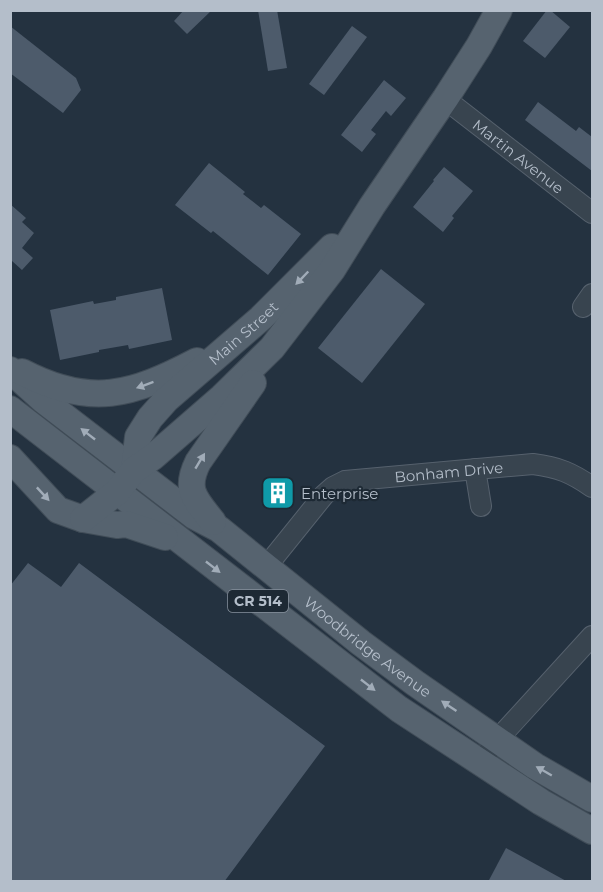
<svg xmlns="http://www.w3.org/2000/svg" width="603" height="892" font-family="Montserrat,sans-serif">
<rect width="100%" height="100%" fill="#243240"/>
<g fill="#4d5b6b">
<polygon points="184,10 212,10 187,34 174,21"/>
<polygon points="258,10 277,10 287,68 268,71"/>
<polygon points="547,10 550,10 570,27 545,58 523,41"/>
<polygon points="10,26 76,78 81,90 63,113 10,73"/>
<polygon points="352,26 367,37 324,95 309,84"/>
<polygon points="384,80 406,98 391,116 386,111 371,130 376,134 362,152 341,135"/>
<polygon points="538,102 576,131 579,127 592,137 592,171 525,120"/>
<polygon points="209,163 245,192 243,194 261,208 264,205 301,234 268,275 213,231 211,233 175,205"/>
<polygon points="444,167 473,191 452,216 454,218 443,232 413,207 434,181 433,180"/>
<polygon points="10,204 26,218 22,222 34,233 22,248 33,258 22,270 12,261 10,263"/>
<polygon points="381,269 425,304 362,383 318,348"/>
<polygon points="162,288 172,340 129,349 128,345 99,350 99,352 60,360 50,310 93,301 94,304 116,300 116,297"/>
<polygon points="271,477 292,484 285,509 263,502"/>
<polygon points="28,563 61,587 79,563 325,746 224,882 10,882 10,586"/>
<polygon points="506,848 568,882 488,882"/>
</g>
<g fill="none" stroke-linecap="round" stroke-linejoin="round">
<defs>
<g id="minor">
<path id="s1" d="M 445,99 L 592,213"/>
<polyline points="583,307 592,294"/>
<polyline points="475,469 481,506"/>
<path id="s2" d="M 266,567 L 324,495 L 333,487 L 345,481 L 533,464 C 558,467 572,473 592,487"/>
<polyline points="480,762 498,739 592,636"/>
</g>
<g id="major">
<path id="s3" d="M 10,370 L 43,400 L 194,516 L 219,529 L 361,643 L 415,683 L 535,766 L 592,799"/>
<path d="M 22,372 C 91,408 132,395 197,361"/>
<polyline points="10,409 399,709 541,802 592,831"/>
<polyline points="10,458 58,510 83,519 117,525 126,524 165,537"/>
<path id="s4" d="M 134,470 L 138,437 L 150,418 L 166,400 L 261,318 L 332,247"/>
<polyline points="83,519 117,492 134,470 153,457 222,397 272,348 332,270 372,206 445,99 479,46 499,10"/>
<path d="M 213,522 C 195,499 184,490 198,462 L 253,383"/>
</g>
</defs>
<use href="#minor" stroke="#56616d" stroke-width="22"/>
<use href="#major" stroke="#414d58" stroke-width="28"/>
<use href="#minor" stroke="#38444f" stroke-width="20"/>
<use href="#major" stroke="#56636f" stroke-width="26"/>
</g>
<defs><path id="oneway-solid" d="M-6-.8H1V-3.2L6.5 0L1 3.2V.8H-6Z" transform="scale(1.5)"/></defs>
<g fill="#a1acb8">
<use href="#oneway-solid" transform="translate(302 278) rotate(134)"/>
<use href="#oneway-solid" transform="translate(145 385) rotate(160)"/>
<use href="#oneway-solid" transform="translate(88 434) rotate(-142)"/>
<use href="#oneway-solid" transform="translate(200 461) rotate(-59)"/>
<use href="#oneway-solid" transform="translate(43 494) rotate(47)"/>
<use href="#oneway-solid" transform="translate(213 567) rotate(38)"/>
<use href="#oneway-solid" transform="translate(368 685) rotate(38)"/>
<use href="#oneway-solid" transform="translate(449 706) rotate(-146)"/>
<use href="#oneway-solid" transform="translate(544 771) rotate(-150)"/>
</g>
<defs>
<symbol id="building-square" viewBox="-11 -11 22 22"><rect x="-9" y="-9" width="18" height="18" rx="4" fill="#0f9aa8" stroke="#1d2934"/><path d="M-4-6H4V6H1V3H-1V6H-4ZM-2.5-4.3h1.7v1.8h-1.7ZM.8-4.3h1.7v1.8H.8ZM-2.5-1h1.7V.8h-1.7ZM.8-1h1.7V.8H.8Z" fill="#fff"/></symbol>
</defs>
<g fill-rule="evenodd">
<use href="#building-square" x="259" y="474" width="38" height="38"/>
</g>
<g text-anchor="middle" dominant-baseline="central" stroke-width="4.5" stroke-linejoin="round" paint-order="stroke">
<rect fill="#1d2934" stroke="#87919d" stroke-width="1.5" x="228" y="590" width="60" height="22" rx="4.5"/>
<g font-size="14" font-weight="bold" fill="#b4beca">
<text x="258" y="601">CR 514</text>
</g>
<g font-size="15" fill="#b4beca" stroke="#1d2934">
<text stroke="none"><textPath href="#s1" startOffset="93">Martin Avenue</textPath></text>
<text stroke="none"><textPath href="#s4" startOffset="182">Main Street</textPath></text>
<text stroke="none"><textPath href="#s2" startOffset="222">Bonham Drive</textPath></text>
<text stroke="none"><textPath href="#s3" startOffset="453">Woodbridge Avenue</textPath></text>
</g>
<g font-size="15" fill="#b4beca" stroke="#1d2934" text-anchor="start">
<text x="301" y="493">Enterprise</text>
</g>
</g>
<rect width="603" height="892" fill="none" stroke="#b4beca" stroke-width="24"/>
</svg>
